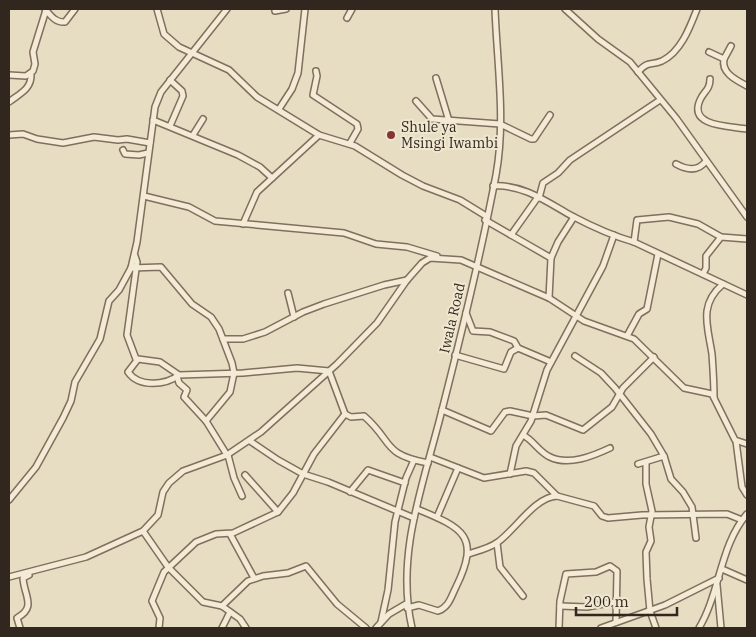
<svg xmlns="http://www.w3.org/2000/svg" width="756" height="637" font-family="'IBM Plex Serif',serif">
<rect width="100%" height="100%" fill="#e7ddc3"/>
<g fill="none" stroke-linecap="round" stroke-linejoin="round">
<defs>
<g id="minor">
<path d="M 45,9 C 51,16 56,23 65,22 L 75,9"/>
<polyline points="157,9 164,34 179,47 229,70 257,97 319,135 355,146 402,175 423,186 460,200 486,216"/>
<polyline points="565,9 598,39 630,62 676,118 747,217"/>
<polyline points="275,11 286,9"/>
<polyline points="347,18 352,9"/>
<path d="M 709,52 L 724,59 C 721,73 736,80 747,86"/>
<polyline points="724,59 731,46"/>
<polyline points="316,71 317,76 313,95 357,124 358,129 350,143"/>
<path d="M 638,72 C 649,60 650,66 662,61 C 681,52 690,27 697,9"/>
<polyline points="9,75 26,76 33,71 35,64 33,52 46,10"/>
<polyline points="436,78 449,121"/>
<path d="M 710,79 C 710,90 704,91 700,100 C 688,127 730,126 747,129"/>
<polyline points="170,80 182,91 183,96 170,126"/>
<polyline points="416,101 432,119 500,124 531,139 534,139 550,115"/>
<path d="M 9,102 C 19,94 32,89 31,74"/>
<polyline points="279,109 292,89 298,73 305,9"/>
<polyline points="153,120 238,155 260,167 272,178"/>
<polyline points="9,135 23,134 37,139 63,143 94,137 118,140 127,139 150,143"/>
<polyline points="193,135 203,119"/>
<polyline points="123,150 125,154 139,155 148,153"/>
<path d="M 676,164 C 687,170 698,172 706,161"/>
<path d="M 493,186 C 523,184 547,202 572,216 C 591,226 613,236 634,242 L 747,295"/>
<polyline points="144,196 189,207 215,221 344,233 376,244 407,247 437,256"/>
<polyline points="539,198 543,183 558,173 570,160 660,100"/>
<polyline points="485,220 551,258"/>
<polyline points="243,224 257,192 319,135"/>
<polyline points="511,235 538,197"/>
<polyline points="634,242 637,220 669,217 698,224 721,237 747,239"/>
<polyline points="135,256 137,262 127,335 136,359"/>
<polyline points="131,268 161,267 192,304 211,317 219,329 232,363 234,373 230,392 206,421 227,455"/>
<polyline points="703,274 706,268 706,256 721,237"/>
<polyline points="288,293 294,317"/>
<polyline points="549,298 551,258 558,242 574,217"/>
<polyline points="466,313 473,331 490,332 514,341 518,348 551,362"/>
<polyline points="627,336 639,314 647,309 658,254"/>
<polyline points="223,339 243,339 265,332 303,312 324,304 384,285 407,280"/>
<polyline points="455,355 504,369 511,352 518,348"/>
<polyline points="575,356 601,373 615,388 651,434 664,456 671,479 683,492 692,507 696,538"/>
<path d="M 179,375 C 166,385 139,388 128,372 L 138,359 L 160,362 L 179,375 L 243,373 L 297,368 L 329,371 L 345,414 L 351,417 L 364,416 C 394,442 381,454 428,463"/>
<polyline points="177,376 179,383 187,390 184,397 206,421"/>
<path d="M 714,397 C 714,383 713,368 712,354 C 708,327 698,305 723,284"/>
<polyline points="442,410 491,431 505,412 510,411 533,416 546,415 583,430 612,407 623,388 654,357"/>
<path d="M 523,435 C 533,440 539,452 550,457 C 569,466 593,456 610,448"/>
<polyline points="250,441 278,460 303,474 328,482 414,518"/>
<polyline points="736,441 742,487 747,495"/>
<polyline points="228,455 234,478 242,496"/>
<polyline points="430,457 484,478 526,471 534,473 557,496 594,506 602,516 608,518 642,515 727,514 742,520"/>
<polyline points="646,463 646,484 652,511 649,527 651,541 646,552 647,579 650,611 656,628"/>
<polyline points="638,464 664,456"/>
<polyline points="510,474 516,446 531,421 547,370 603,266 614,235"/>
<polyline points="245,475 278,512"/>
<polyline points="350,492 368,470 405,483"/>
<polyline points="9,500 36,467 63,418 71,401 75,382 100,339 109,301 119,290 131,268 137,242 155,107 161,92 227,9"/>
<polyline points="437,517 458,468"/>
<polyline points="143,531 168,567 203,602 222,606 240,619 246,628"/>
<polyline points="230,534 254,578"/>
<polyline points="497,543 500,567 523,596"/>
<path d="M 468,554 C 478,551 490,548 498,542 C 516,529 535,497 557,496"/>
<polyline points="722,569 747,580"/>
<polyline points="9,577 86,557 143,531 158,515 163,492 169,483 183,471 227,455 261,432 337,364 377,323 407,280 422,263 430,258 461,260 549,298 584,321 634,339 684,388 712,394 735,440 747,444"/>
<polyline points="717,585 721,628"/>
<polyline points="222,606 248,581 263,576 288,573 306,566 337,604 366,628"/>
<polyline points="560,606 587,607 615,602"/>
<path d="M 407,608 L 419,605 L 438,611 C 449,607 451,597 456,587 C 481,536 463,528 417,509"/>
<polyline points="381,622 388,590 395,522 406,478 414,460"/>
<path d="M 20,628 L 17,618 C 37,607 24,596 23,578 L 29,575"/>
<polyline points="159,628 160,618 152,601 164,572 196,542 216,534 233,533 278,512 293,493 314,454 345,414"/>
<polyline points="222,628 230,612"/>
<polyline points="376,628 389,614 406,604"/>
<path d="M 412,628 C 395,554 424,483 442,410 C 462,332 481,254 496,175 C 506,120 497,64 495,9"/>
<polyline points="559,628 560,601 566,574 596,572 610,566 617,571 616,622"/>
<polyline points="601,628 665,605 719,578"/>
<path d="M 699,628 C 720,593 720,545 747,514"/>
</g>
</defs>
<use href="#minor" stroke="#7f6f5c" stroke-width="8"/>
<use href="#minor" stroke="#f3ebd5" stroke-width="5"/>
</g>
<circle fill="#853534" stroke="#f0e7d1" stroke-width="2" cx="391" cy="135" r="5"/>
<g text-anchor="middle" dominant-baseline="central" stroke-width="4" stroke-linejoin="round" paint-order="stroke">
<g font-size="14" fill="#31271e" stroke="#f0e7d1" text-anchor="start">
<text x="401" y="127">Shule ya<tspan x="401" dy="16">Msingi Iwambi</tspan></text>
</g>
<g font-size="14" fill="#31271e" stroke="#f0e7d1">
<text transform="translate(452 318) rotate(-77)">Iwala Road</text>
</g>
</g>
<rect width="756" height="637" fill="none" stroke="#31271e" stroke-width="20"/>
<path d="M576 607v8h101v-8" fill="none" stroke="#31271e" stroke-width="2.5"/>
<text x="584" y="607" font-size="15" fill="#31271e" stroke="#f0e7d1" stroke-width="4" paint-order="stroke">200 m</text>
</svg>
